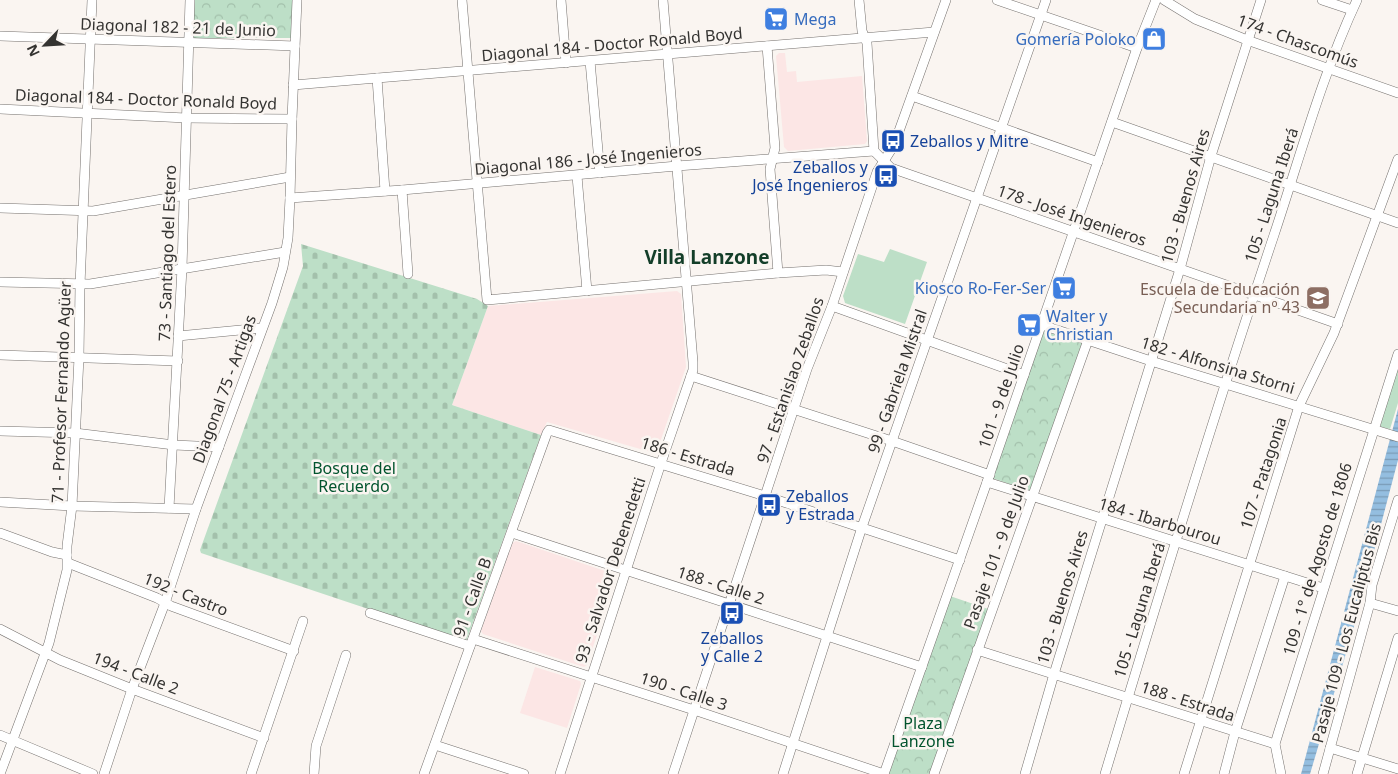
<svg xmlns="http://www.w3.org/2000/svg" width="1398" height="774" font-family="'Noto Sans',sans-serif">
<defs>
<pattern id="forest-crowns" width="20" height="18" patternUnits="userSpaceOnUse" patternTransform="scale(1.25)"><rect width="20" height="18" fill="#bddfc7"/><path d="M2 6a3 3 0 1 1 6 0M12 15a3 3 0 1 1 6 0" fill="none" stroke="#a3c0ab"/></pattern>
<pattern id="cemetery-stones" width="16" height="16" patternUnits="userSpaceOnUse" patternTransform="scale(1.25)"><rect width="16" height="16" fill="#bddfc7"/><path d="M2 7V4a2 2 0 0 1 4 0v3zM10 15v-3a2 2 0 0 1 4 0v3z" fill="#a3c0ab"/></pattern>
<pattern id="water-rules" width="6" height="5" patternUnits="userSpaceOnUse" patternTransform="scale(1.25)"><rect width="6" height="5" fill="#94bee0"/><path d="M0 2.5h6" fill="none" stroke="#7a9bb6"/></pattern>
</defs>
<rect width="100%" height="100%" fill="#faf5f1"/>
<g fill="#fce6e5">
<polygon points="779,53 785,53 787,72 796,71 797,82 862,76 867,141 865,144 788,151 784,147 776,56"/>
<polygon points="677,291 681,294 686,367 657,451 654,453 547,422 541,435 452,405 488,306"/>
<polygon points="516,541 614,574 616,577 587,665 584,667 483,634 481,631 512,543"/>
<polygon points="535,667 580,681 581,684 567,728 520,713"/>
</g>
<g fill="#bddfc7">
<polygon points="890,249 927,262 905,324 845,303 843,296 858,254 884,262"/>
<polygon points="1398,368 1398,403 1390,429 1381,427 1380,423"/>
</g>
<g fill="url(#forest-crowns)">
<polygon points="192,0 295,0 294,38 191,38"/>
<polygon points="1044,331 1082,343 1030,491 992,478"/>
<polygon points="947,595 991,610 934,774 884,774"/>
</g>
<polygon fill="url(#cemetery-stones)" points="301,244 477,299 488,306 452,405 541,435 467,639 464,641 201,553 200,550 303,266"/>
<polygon fill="url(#water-rules)" points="1398,409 1398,460 1355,623 1310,774 1301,774"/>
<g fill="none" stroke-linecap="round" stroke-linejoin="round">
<defs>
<g id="minor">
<polyline points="462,0 487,300 778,273 826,270 843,272"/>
<polyline points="561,0 566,63"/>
<polyline points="859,0 862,31 867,43 874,151"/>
<polyline points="997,0 1137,48"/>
<polyline points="1164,0 1195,19 1247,40 1398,93"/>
<polyline points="1322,0 1352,10"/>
<polyline points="0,36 295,46"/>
<polyline points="767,46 775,148 770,169 778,273"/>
<polyline points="590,61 600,173"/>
<polyline points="377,78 385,191"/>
<polyline points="293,85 934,32"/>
<polyline points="912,96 1098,162"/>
<polyline points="0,109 186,118 292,119"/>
<polyline points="1112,122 1398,223"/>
<polyline points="874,151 891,168 1338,324"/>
<polyline points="577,176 587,291"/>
<polyline points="402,190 408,274"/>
<polyline points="290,198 402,190 677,166 874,151"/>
<polyline points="0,208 93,211 290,177"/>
<polyline points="0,282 90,284 285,252"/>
<polyline points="832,306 1024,375"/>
<polyline points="1042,325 1151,361 1398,437"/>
<polyline points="178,336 262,328"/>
<polyline points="0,355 178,361"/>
<polyline points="691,376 892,441 990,475"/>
<polyline points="0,431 75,433 174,445 219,447"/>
<polyline points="987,482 1323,588"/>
<polyline points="0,502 72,506 196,509"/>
<polyline points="169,508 182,268 190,0"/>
<polyline points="0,533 52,552 67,555"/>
<polyline points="512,533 922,667"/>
<polyline points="68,563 157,598 171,606 294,651"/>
<polyline points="1370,603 1398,611"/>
<polyline points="370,613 470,646"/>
<polyline points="0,629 60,660 132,689 264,738"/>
<polyline points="473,639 694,710 884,774"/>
<polyline points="977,650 1275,744"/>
<polyline points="0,735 93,774"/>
<polyline points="435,745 524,774"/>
<polyline points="1330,748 1398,769"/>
<polyline points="0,774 49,643 67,570 67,546 72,506 79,357 80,285 92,0"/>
<polyline points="104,774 132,689 165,603 196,509 272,303 283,267 288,238 290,198 292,119 297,0"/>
<polyline points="251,774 303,621"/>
<polyline points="314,774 316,746 346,655"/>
<polyline points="424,774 547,433 549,430 765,496 960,560"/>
<polyline points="560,774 661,463 693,370 693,362 663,0"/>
<polyline points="673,774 807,369 832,306 877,172 894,145 946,0"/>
<polyline points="783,774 862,527 1046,0"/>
<polyline points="884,774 987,482 1137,48 1156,0"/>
<polyline points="934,774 1088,340"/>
<polyline points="1025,774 1054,674 1180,269 1211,156 1261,0"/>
<path d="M 1105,774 C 1159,594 1214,414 1274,235 C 1300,157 1322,75 1357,0"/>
<polyline points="1184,774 1299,406 1334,333 1398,159"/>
<polyline points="1224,774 1235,732 1285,576"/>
<polyline points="1281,774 1275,744 1278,734 1398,354"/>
<polyline points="1323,774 1370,603 1372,585 1398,500"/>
<polyline points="1357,774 1398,638"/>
</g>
</defs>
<use href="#minor" stroke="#75716e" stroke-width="10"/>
<use href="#minor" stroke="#fff" stroke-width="9"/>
</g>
<defs>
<symbol id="supermarket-square" viewBox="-11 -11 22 22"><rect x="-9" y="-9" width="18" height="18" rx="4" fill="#3f7fe0" stroke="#faf5f1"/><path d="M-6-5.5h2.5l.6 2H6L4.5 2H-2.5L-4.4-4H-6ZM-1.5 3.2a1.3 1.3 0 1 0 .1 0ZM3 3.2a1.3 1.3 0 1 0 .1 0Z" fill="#fff"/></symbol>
<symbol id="shop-square" viewBox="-11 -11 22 22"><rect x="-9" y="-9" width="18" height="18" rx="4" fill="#3f7fe0" stroke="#faf5f1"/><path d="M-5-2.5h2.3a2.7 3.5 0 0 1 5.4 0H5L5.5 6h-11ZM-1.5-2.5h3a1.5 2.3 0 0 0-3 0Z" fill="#fff"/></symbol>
<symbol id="bus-square" viewBox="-11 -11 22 22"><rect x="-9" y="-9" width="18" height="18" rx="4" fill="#1a4fb4" stroke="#faf5f1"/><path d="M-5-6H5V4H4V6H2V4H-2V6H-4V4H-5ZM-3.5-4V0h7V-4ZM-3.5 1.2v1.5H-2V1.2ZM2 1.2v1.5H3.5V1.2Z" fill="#fff"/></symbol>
<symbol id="school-square" viewBox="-11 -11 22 22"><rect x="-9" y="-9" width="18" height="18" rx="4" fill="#8d6e63" stroke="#faf5f1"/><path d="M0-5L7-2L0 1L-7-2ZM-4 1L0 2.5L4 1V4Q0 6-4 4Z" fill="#fff"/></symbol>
</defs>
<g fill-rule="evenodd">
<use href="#supermarket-square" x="762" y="5" width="28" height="28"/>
<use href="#shop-square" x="1140" y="25" width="28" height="28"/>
<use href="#bus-square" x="879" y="127" width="28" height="28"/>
<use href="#bus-square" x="872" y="162" width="28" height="28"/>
<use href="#supermarket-square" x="1050" y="274" width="28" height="28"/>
<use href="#school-square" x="1304" y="284" width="28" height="28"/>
<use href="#supermarket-square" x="1015" y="311" width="28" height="28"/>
<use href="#bus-square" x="755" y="491" width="28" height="28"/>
<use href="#bus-square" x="718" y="599" width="28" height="28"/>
</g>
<g text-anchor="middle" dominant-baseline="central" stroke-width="5" stroke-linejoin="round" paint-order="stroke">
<g font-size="16" fill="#366cbe" stroke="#faf5f1" text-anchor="start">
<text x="794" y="19">Mega</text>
<text x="1136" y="39" text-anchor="end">Gomería Poloko</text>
<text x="1046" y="288" text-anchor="end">Kiosco Ro-Fer-Ser</text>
<text x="1046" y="316">Walter y<tspan x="1046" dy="18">Christian</tspan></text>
</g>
<g font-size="16" fill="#343331" stroke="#faf5f1">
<text transform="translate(178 27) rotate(2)">Diagonal 182 - 21 de Junio</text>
<text transform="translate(1298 41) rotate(20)">174 - Chascomús</text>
<text transform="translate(612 44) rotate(-5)">Diagonal 184 - Doctor Ronald Boyd</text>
<text transform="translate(146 99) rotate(2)">Diagonal 184 - Doctor Ronald Boyd</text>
<text transform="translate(588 159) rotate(-5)">Diagonal 186 - José Ingenieros</text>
<text transform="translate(1271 195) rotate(-72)">105 - Laguna Iberá</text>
<text transform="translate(1185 196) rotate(-74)">103 - Buenos Aires</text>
<text transform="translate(1072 215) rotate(19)">178 - José Ingenieros</text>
<text transform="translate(167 253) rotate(-88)">73 - Santiago del Estero</text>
<text transform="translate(1218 365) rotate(17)">182 - Alfonsina Storni</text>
<text transform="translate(790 380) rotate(-71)">97 - Estanislao Zeballos</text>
<text transform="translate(897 381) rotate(-71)">99 - Gabriela Mistral</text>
<text transform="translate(224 389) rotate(-70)">Diagonal 75 - Artigas</text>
<text transform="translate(61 392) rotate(-88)">71 - Profesor Fernando Agüer</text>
<text transform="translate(1001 396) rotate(-71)">101 - 9 de Julio</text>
<text transform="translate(688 456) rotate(17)">186 - Estrada</text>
<text transform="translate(1263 473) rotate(-72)">107 - Patagonia</text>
<text transform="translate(1160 521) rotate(17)">184 - Ibarbourou</text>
<text transform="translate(996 552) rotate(-70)">Pasaje 101 - 9 de Julio</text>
<text transform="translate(1317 559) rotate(-73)">109 - 1° de Agosto de 1806</text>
<text transform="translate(610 570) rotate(-72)">93 - Salvador Debenedetti</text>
<text transform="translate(721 585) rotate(18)">188 - Calle 2</text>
<text transform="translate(186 594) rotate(22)">192 - Castro</text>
<text transform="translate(472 597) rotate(-70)">91 - Calle B</text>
<text transform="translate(1062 597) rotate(-73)">103 - Buenos Aires</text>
<text transform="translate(1139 610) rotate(-73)">105 - Laguna Iberá</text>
<text transform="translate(1346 633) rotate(-75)">Pasaje 109 - Los Eucaliptus Bis</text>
<text transform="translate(136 673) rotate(21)">194 - Calle 2</text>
<text transform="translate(684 691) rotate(18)">190 - Calle 3</text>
<text transform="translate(1188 701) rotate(18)">188 - Estrada</text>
</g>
<g font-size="16" fill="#164399" stroke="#faf5f1" text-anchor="start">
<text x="910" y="141">Zeballos y Mitre</text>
<text x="868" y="167" text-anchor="end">Zeballos y<tspan x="868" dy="18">José Ingenieros</tspan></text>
<text x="786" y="496">Zeballos<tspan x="786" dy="18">y Estrada</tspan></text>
<text x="732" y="638" text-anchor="middle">Zeballos<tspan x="732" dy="18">y Calle 2</tspan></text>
</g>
<g font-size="16" fill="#785e54" stroke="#faf5f1" text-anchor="end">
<text x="1300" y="289">Escuela de Educación<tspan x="1300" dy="18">Secundaria nº 43</tspan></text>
</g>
<g font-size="16" fill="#02542e" stroke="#faf5f1">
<text x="354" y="468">Bosque del<tspan x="354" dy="18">Recuerdo</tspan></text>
<text x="923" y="723">Plaza<tspan x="923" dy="18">Lanzone</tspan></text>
</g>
<g font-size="19" font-weight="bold" fill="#133e29" stroke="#faf5f1">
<text x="707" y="257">Villa Lanzone</text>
</g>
</g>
<g transform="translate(45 45) rotate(245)" stroke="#faf5f1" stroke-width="4" paint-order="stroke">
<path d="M0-4L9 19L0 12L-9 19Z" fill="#343331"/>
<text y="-8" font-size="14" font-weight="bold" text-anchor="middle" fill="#343331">N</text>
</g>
</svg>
